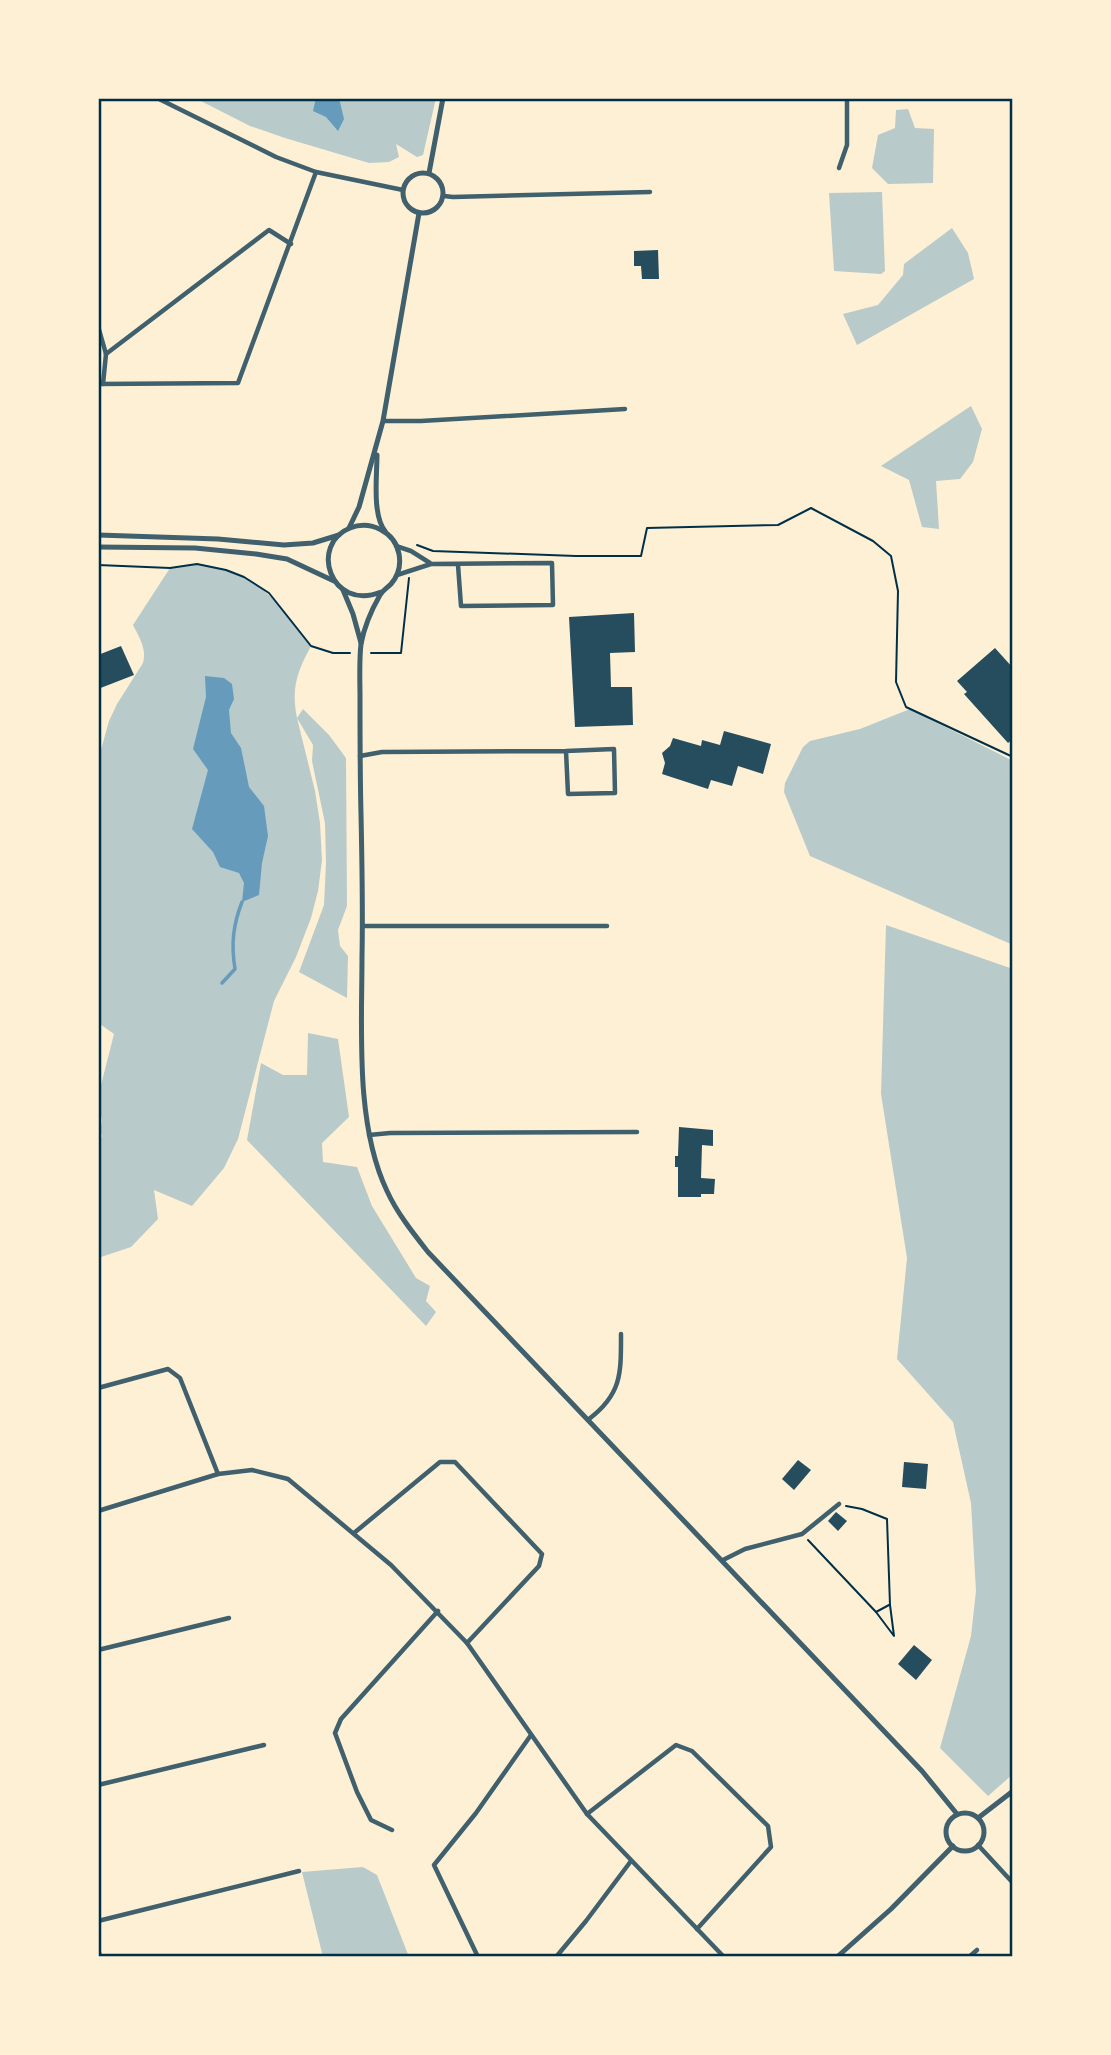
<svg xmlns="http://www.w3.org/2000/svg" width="1111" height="2055" font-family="'IBM Plex Sans',sans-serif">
<rect width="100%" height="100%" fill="#fdf0d5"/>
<g fill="#b9caca">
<polygon points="195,98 436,98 423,155 417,157 396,144 399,157 389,162 369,163 285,138 250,126"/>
<polygon points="908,109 915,128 934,129 933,183 888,184 872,168 878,135 895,128 896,110"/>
<polygon points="882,192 885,271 881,274 834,271 829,193"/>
<polygon points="952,228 968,253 974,279 857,345 843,314 878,305 903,275 904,264"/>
<polygon points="971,406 982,429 973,462 960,479 936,481 939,529 922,527 909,480 881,466"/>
<path d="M 197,564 C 206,566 216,567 225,569 C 263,580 289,615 311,646 C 297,672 291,688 297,718 L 303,709 L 329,735 L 346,758 L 347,906 L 338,930 L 340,946 L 348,956 L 347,998 L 299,972 L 324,905 L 326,863 L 325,823 L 312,761 L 313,745 L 297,718 L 315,791 L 320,823 L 322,860 L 318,891 L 311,918 L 296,957 L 274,1001 L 238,1139 L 224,1168 L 192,1206 L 154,1190 L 158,1219 L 131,1247 L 98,1258 L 98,1141 L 102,1136 L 100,1132 L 102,1121 L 98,1097 L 114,1034 L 100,1024 L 101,996 L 98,985 L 98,804 L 101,750 L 109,721 L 117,704 L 143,663 C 147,649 139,637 133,625 L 170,568 Z"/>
<polygon points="910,709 1013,761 1013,945 810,856 784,792 785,783 803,747 810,741 860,729"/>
<polygon points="886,925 1013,969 1013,1774 988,1796 940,1748 971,1636 976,1591 971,1503 953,1422 897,1359 907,1258 881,1094"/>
<polygon points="308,1033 338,1039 349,1117 322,1143 323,1162 357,1167 372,1206 416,1278 430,1286 426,1301 436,1312 426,1326 247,1140 261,1063 283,1075 307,1075"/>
<polygon points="363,1867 377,1875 409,1957 323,1957 302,1872"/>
</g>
<g fill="#669bbc">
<polygon points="316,98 339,98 344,119 338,131 326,117 313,111"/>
<polygon points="205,676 224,678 232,684 234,699 229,710 231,733 241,748 249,787 264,806 268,836 262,863 259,895 242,902 244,883 239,873 220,867 213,852 192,829 208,770 193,749 206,697"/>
</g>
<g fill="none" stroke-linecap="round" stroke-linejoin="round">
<path stroke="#669bbc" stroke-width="3.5" d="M 222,983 L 235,969 C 231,944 233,925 242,902"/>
</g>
<g fill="#264d5e">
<polygon points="658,250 659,279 642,279 641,266 634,266 634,251"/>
<polygon points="634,613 635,652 610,653 611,687 632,687 633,725 575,727 569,617"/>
<polygon points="121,646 134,675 98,689 98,655"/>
<polygon points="995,648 1013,668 1013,739 1008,743 964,694 967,692 957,681"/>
<polygon points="724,731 771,744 763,774 738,766 732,786 711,780 708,789 662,774 665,763 662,753 670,746 673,738 701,746 702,740 720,745"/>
<polygon points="679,1127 713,1130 713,1146 702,1145 701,1178 715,1179 714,1194 701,1194 701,1197 678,1197 678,1167 675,1167 675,1156 678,1156"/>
<polygon points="798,1460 811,1470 794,1490 782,1479"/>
<polygon points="904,1462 928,1464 926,1489 902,1487"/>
<polygon points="836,1512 847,1521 838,1531 828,1521"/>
<polygon points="914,1645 932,1660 916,1680 898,1664"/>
</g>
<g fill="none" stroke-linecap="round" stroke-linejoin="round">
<g stroke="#003049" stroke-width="2">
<polyline points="417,545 433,551 576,556 641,556 647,528 778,525 811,508 873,541 891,556 898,591 896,682 906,707 1013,757"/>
<polyline points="98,565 170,568 197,564 226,570 244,577 269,593 311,646 333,653 350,653"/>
<polyline points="371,653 401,653 409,578"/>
<polyline points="846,1506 862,1509 887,1519 890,1605 894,1636 876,1612"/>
<polyline points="808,1540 876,1612 889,1605"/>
</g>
<g stroke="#3f606c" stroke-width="4.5">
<polyline points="157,98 276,157 316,172 403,190"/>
<polyline points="839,168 847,145 847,98"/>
<polyline points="444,196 453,197 650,192"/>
<polyline points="98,326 106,354 103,384"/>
<polyline points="106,354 269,230 291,244"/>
<polyline points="98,384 238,383 316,172"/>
<polyline points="383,421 421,421 625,409"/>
<polyline points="396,546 411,551 430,563"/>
<polyline points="397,575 431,564 552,563 553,605 461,606 458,565"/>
<polyline points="360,756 382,752 566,751 568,794 615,793 614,749 566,751"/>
<polyline points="363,926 607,926"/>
<polyline points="369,1135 390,1133 637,1132"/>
<polyline points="98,1388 168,1369 180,1378 218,1474"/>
<path d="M 589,1419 C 622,1394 621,1373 621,1334"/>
<polyline points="98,1511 218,1474 252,1470 288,1479 391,1565 467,1643 587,1814 724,1957"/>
<polyline points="354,1533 440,1462 455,1462 542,1554 539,1566 467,1643"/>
<polyline points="723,1560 745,1549 802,1534 839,1504"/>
<polyline points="98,1650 229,1618"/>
<polyline points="98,1785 264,1745"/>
<polyline points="587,1814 676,1745 692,1751 768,1826 771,1847 697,1929"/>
<polyline points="392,1830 371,1820 357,1792 335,1733 341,1719 438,1611"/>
<polyline points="978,1845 1013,1883"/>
<polyline points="98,1921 299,1871"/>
<polyline points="98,1948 100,1957"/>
<polyline points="478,1957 434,1865 476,1813 531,1735"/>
<polyline points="556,1957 586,1921 631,1861"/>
<polyline points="969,1957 977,1950"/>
</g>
<g stroke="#3f606c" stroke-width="5">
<circle cx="423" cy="193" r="20"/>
<polyline points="429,173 443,98"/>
<path d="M 377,455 C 377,475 372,515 385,531"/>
<polyline points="349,528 359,507 383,421 419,213"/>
<polyline points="98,535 218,539 284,545 313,543 339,535"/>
<polyline points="98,547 195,548 256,554 287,559 334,581"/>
<polyline points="343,590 353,614 361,643"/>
<path d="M 381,592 C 330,612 309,544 350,528 C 371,520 395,532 399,554 C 401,565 398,576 391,584 C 387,588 383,590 380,595 C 372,609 364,628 361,644 C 359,661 360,680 360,697 C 360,736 360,775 361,814 C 362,861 363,909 362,956 C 362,1029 355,1124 387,1191 C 397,1213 413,1233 428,1252 L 922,1771 L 957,1814"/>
<circle cx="965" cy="1832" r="19"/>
<polyline points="978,1818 1013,1791"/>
<polyline points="837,1957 891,1909 953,1846"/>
</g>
</g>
<rect width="1111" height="2055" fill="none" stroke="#fdf0d5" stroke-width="200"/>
<rect x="100" y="100" width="911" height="1855" fill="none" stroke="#003049" stroke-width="2.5"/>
</svg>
